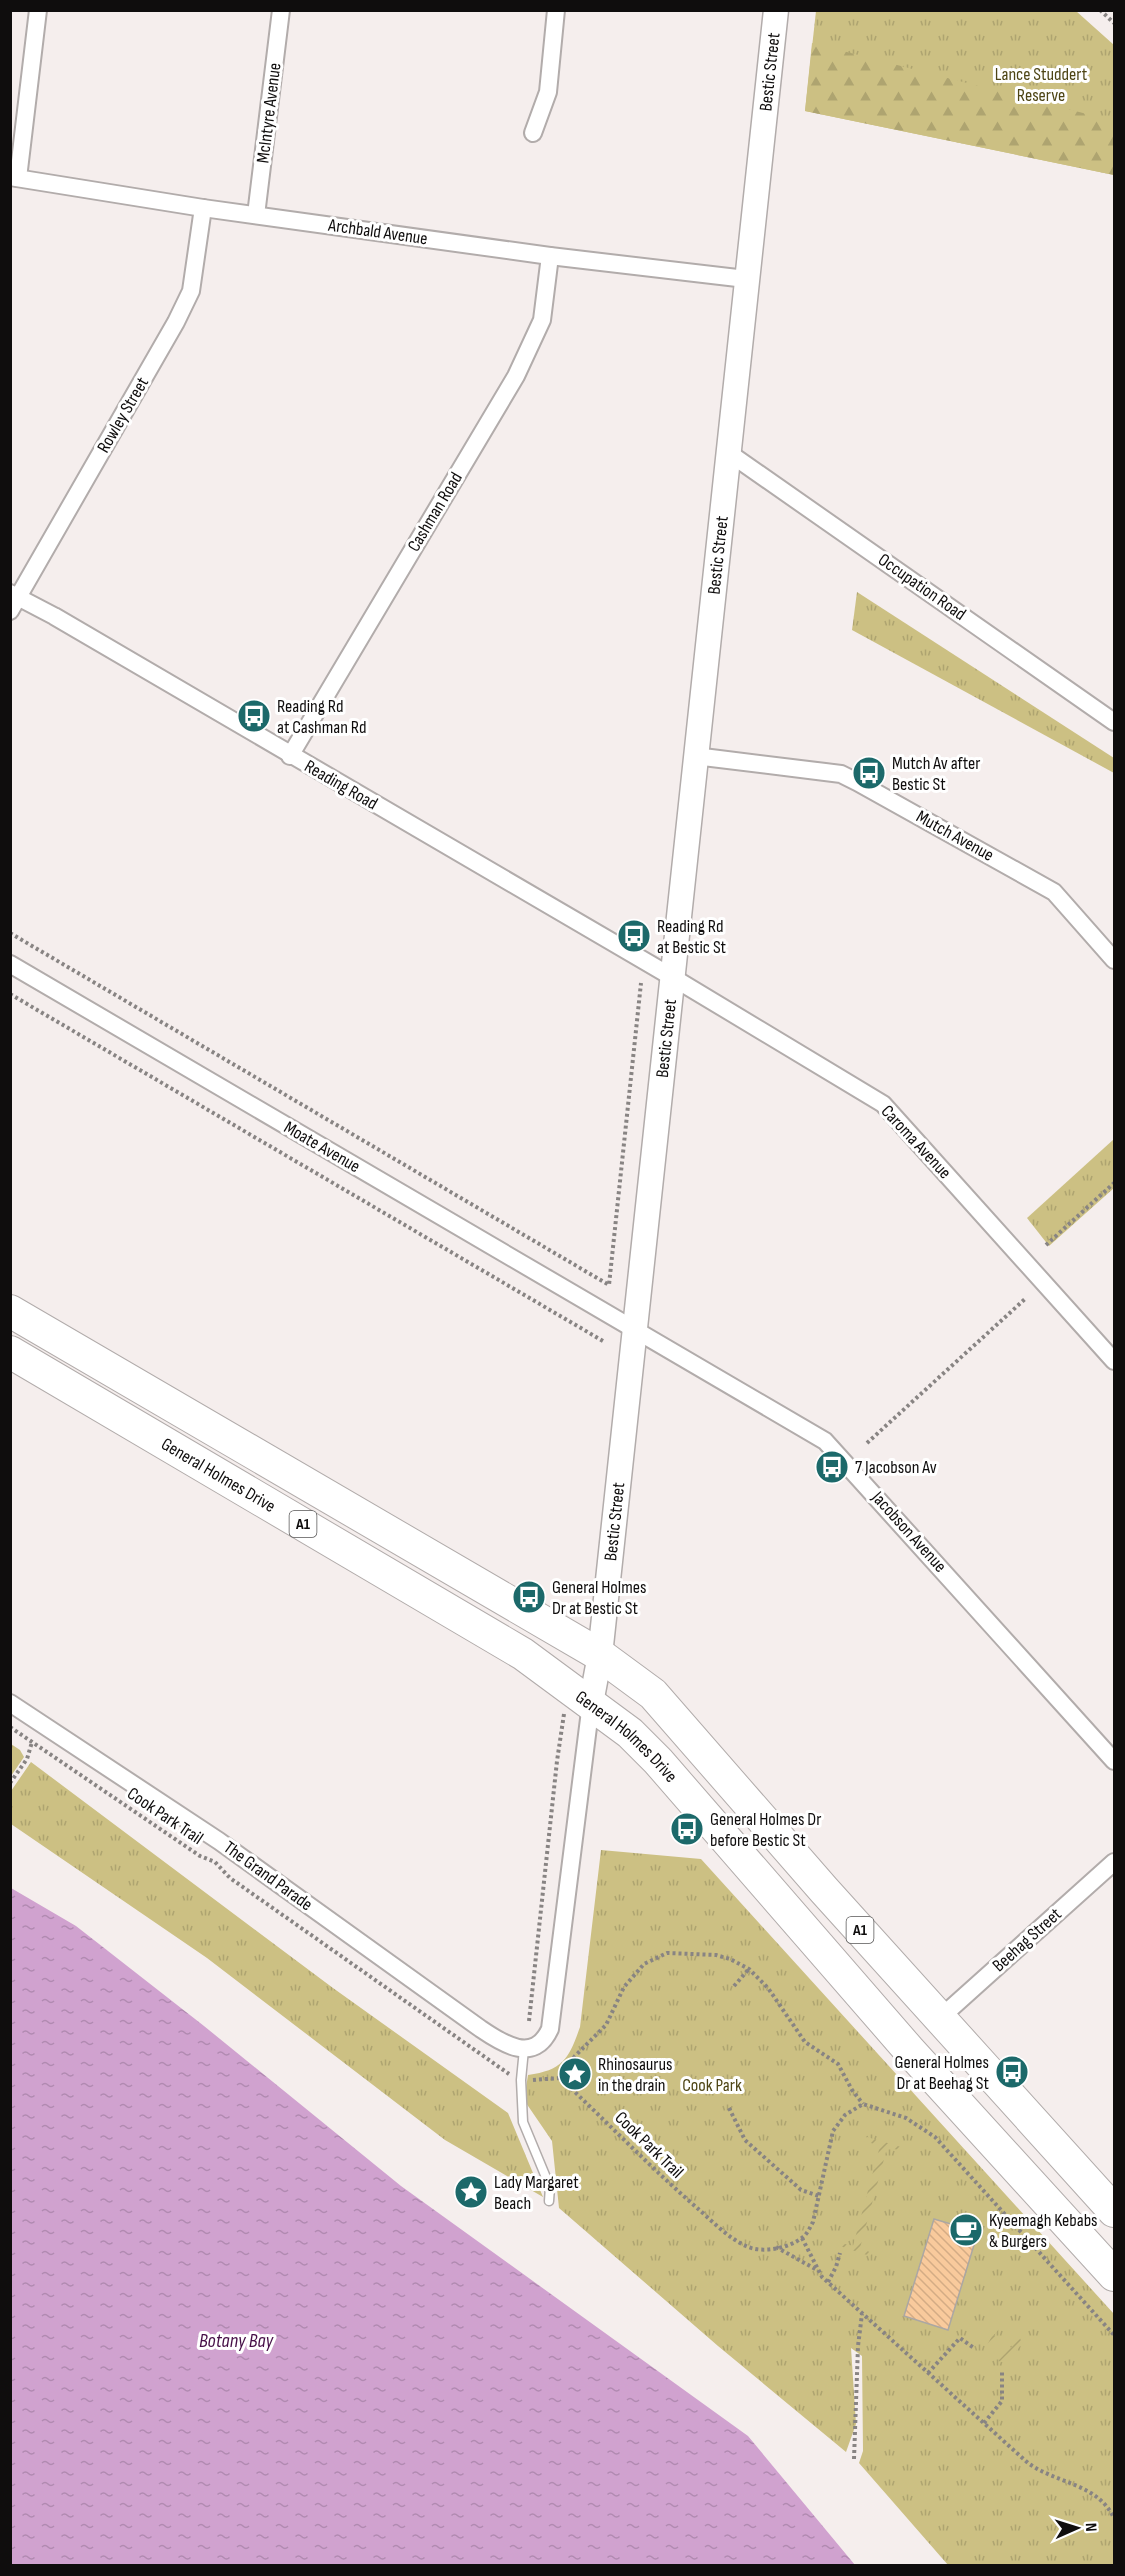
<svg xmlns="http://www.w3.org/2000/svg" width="1125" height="2576" font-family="'Sofia Sans Condensed',sans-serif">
<defs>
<pattern id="grass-tufts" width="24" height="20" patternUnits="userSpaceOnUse" patternTransform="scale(1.5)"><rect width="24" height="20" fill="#ccc083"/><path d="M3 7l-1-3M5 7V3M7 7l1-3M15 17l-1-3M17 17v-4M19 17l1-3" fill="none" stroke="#aea470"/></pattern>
<pattern id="forest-firs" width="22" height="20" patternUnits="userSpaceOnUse" patternTransform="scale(1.5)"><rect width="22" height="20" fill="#ccc083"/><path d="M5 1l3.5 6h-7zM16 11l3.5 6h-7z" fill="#aea470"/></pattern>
<pattern id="garden-furrows" width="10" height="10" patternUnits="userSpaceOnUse" patternTransform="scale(1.5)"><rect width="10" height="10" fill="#ccc083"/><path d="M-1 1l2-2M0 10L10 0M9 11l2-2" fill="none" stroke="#aea470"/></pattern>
<pattern id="water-ripples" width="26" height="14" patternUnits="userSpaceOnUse" patternTransform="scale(1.5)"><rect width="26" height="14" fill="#d0a2cf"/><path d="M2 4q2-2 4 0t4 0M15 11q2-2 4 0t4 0" fill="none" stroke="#b18ab1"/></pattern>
<pattern id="building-back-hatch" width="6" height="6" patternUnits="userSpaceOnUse" patternTransform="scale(1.5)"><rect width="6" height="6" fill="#f9ca9c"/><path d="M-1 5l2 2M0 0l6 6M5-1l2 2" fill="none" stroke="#d4ac85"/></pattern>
</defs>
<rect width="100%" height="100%" fill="#f5eeed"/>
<g fill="url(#grass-tufts)">
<polygon points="816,11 1076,11 1114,45 1114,175 805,111"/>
<polygon points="857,592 1114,758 1114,773 852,630"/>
<polygon points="1114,1139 1114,1188 1049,1246 1027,1218"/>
<polygon points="11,1744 20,1750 24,1757 11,1776"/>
<polygon points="31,1762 333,1988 508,2113 543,2197 445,2140 207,1958 11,1824 11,1791"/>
<path d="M 601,1850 L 701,1859 L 1114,2314 L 1114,2565 L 948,2565 L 859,2463 L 863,2451 L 862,2356 L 851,2348 L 856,2424 L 846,2452 L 718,2346 L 559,2208 L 552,2141 L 524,2100 L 528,2075 C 564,2070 569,2058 580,2027 Z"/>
</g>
<polygon fill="url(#forest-firs)" points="812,43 1114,121 1114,175 805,111"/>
<g fill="url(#garden-furrows)">
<polygon points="867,2137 901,2147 900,2150 887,2148 860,2248 872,2253 870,2256 837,2245 837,2242 853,2246 880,2146 865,2141"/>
<polygon points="998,2322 1004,2323 994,2335 998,2340 988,2351 986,2347 992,2336 988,2333"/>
<polygon points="1020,2338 1022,2344 1005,2363 998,2361"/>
</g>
<polygon fill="url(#water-ripples)" points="11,1888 76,1926 204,2026 401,2186 748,2436 855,2565 11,2565"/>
<polygon fill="url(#building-back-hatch)" stroke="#aba7a3" stroke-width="1.5" points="934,2219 978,2232 948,2330 904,2316"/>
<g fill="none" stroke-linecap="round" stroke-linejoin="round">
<defs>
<polyline id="lane" points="524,2049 521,2080 523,2122 550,2187 549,2201"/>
<g id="street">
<polyline points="533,133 548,92 556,10"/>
<polyline points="10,177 203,208 550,256 746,279"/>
<polyline points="18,178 38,10"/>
<polyline points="256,215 281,10"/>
<polyline points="729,453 1114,722"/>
<polyline points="10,593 54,616 672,977 883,1104 1114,1361"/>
<polyline points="10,611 176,322 191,291 203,208"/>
<polyline points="290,756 516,376 542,320 550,256"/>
<polyline points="695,756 825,772 841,774 857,782 1054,892 1114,960"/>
<polyline points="10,964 825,1441 1114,1761"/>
<path d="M 10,1703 L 219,1841 L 481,2029 C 503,2044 534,2064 550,2029 L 591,1703"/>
<polyline points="939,2019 1114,1862"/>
</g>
<g id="secondary">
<path id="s1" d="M 591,1703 L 600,1655 L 776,10"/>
</g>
<g id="highway">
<polyline points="10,1311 600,1655 653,1694 824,1890 1114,2211"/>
<path id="s2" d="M 10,1352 L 523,1654 L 630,1733 L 658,1761 L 909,2050 L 1114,2275"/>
</g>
</defs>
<use href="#lane" stroke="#b2acab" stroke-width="11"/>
<use href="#street" stroke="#b2acab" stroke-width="20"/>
<use href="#secondary" stroke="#b2acab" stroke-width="27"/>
<use href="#highway" stroke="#b2acab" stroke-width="34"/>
<g stroke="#888483" stroke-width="4" stroke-dasharray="3 3" stroke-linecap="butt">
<polyline points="1100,10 1114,23"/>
<polyline points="10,933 609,1285 641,983"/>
<polyline points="10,994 603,1341"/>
<polyline points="1046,1245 1114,1183"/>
<polyline points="867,1443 1025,1299"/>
<polyline points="10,1727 200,1856 215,1862 230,1878 509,2074"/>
<polyline points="10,1783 27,1759 32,1742"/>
<polyline points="734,1986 749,1969"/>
<polyline points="529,2021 557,1761 564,1714"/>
<polyline points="560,2078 575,2056 606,2025 624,1987 644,1964 667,1953 716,1955 730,1959 749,1969 768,1988 805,2042 838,2064 852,2090 863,2104"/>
<path d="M 533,2080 L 560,2078 C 606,2121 649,2166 696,2207 C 711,2220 728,2238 746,2246 C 762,2254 790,2248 803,2237 C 808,2233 810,2227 813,2222 L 833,2131 L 845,2115 L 863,2104 L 906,2118 L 935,2137 L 1114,2335"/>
<polyline points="729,2108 745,2140 801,2190 819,2196"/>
<path d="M 802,2238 L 822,2277 L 1028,2463 C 1057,2484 1097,2483 1114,2518"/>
<polyline points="776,2247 817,2270"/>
<polyline points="828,2282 836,2267 840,2253"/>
<polyline points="928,2373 960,2338 974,2348"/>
<polyline points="984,2423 1002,2401 1002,2372"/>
<polyline points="854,2459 858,2346 862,2314"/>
</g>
<use href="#lane" stroke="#fff" stroke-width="8"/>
<use href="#street" stroke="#fff" stroke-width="16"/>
<use href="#secondary" stroke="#fff" stroke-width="24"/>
<use href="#highway" stroke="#fff" stroke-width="32"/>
</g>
<defs>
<symbol id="bus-disc" viewBox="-11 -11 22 22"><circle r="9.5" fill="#1c696a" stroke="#fff"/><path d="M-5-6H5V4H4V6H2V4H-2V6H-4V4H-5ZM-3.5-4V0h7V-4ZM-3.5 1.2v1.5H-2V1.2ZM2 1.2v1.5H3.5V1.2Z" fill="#fff"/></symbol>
<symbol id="sight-disc" viewBox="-11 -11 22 22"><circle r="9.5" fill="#1c696a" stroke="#fff"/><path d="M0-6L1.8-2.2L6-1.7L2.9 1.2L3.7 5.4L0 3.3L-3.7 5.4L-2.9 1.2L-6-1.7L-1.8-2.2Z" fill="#fff"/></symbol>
<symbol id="cafe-disc" viewBox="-11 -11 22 22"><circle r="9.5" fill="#1c696a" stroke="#fff"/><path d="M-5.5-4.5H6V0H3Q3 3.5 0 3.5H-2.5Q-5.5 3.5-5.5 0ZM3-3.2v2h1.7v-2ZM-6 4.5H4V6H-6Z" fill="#fff"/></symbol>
</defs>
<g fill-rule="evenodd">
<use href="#bus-disc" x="235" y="697" width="38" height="38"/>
<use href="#bus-disc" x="850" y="754" width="38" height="38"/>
<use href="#bus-disc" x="615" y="917" width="38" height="38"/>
<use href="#bus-disc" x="813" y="1448" width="38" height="38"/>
<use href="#bus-disc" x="510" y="1578" width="38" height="38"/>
<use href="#bus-disc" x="668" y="1810" width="38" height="38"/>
<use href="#bus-disc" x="993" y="2053" width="38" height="38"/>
<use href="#sight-disc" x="556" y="2055" width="38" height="38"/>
<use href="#sight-disc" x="452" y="2173" width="38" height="38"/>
<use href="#cafe-disc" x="947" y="2211" width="38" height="38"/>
</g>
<g text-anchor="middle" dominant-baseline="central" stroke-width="6" stroke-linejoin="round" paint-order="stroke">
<g fill="#fff" stroke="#575656" stroke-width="1.5">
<rect x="289.5" y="1511" width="27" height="26" rx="4.5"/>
<rect x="846.5" y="1917" width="27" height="26" rx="4.5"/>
</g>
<g font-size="16" font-weight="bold" fill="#0f0d0d">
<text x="303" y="1524">A1</text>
<text x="860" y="1930">A1</text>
</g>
<g font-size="18" fill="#0f0d0d" stroke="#fff">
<text stroke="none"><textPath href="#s1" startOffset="1641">Bestic Street</textPath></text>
<text transform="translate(269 113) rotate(-83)">McIntyre Avenue</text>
<text transform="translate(378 232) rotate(8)">Archbald Avenue</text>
<text transform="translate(123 415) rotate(-60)">Rowley Street</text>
<text transform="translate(435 512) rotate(-59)">Cashman Road</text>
<text stroke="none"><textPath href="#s1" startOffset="1155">Bestic Street</textPath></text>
<text transform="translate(922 587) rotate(35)">Occupation Road</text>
<text transform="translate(341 785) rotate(30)">Reading Road</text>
<text transform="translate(955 836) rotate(29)">Mutch Avenue</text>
<text stroke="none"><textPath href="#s1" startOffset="669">Bestic Street</textPath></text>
<text transform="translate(916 1142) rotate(47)">Caroma Avenue</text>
<text transform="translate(322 1147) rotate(30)">Moate Avenue</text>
<text stroke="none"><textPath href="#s2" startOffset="242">General Holmes Drive</textPath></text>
<text stroke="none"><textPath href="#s1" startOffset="183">Bestic Street</textPath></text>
<text transform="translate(909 1532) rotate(48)">Jacobson Avenue</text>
<text stroke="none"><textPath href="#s2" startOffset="728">General Holmes Drive</textPath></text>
<text transform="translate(165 1816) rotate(34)">Cook Park Trail</text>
<text transform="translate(268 1876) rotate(36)">The Grand Parade</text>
<text transform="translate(1027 1940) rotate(-42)">Beehag Street</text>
<text transform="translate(649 2145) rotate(44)">Cook Park Trail</text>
</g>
<g font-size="18" fill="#4e4515" stroke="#fff">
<text x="1041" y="74">Lance Studdert<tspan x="1041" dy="21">Reserve</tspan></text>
<text x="712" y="2085">Cook Park</text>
</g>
<g font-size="18" fill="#0f0d0d" stroke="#fff" text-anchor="start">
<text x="277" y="706">Reading Rd<tspan x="277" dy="21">at Cashman Rd</tspan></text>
<text x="892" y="763">Mutch Av after<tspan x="892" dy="21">Bestic St</tspan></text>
<text x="657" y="926">Reading Rd<tspan x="657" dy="21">at Bestic St</tspan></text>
<text x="855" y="1467">7 Jacobson Av</text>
<text x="552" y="1587">General Holmes<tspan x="552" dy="21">Dr at Bestic St</tspan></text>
<text x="710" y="1819">General Holmes Dr<tspan x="710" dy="21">before Bestic St</tspan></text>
<text x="989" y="2062" text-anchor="end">General Holmes<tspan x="989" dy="21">Dr at Beehag St</tspan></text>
<text x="598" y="2064">Rhinosaurus<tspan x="598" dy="21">in the drain</tspan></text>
<text x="494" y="2182">Lady Margaret<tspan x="494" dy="21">Beach</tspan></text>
<text x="989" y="2220">Kyeemagh Kebabs<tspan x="989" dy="21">&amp; Burgers</tspan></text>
</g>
<g font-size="20" font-style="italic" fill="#460f47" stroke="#fff">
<text x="236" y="2341">Botany Bay</text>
</g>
</g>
<rect width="1125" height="2576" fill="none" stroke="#0f0d0d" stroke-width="24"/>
<g transform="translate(1077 2528) rotate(87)" stroke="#ffffff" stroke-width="4.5" paint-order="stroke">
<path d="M0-4.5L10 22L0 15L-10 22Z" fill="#0f0d0d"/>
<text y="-9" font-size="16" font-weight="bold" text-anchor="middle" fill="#0f0d0d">N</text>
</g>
</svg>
